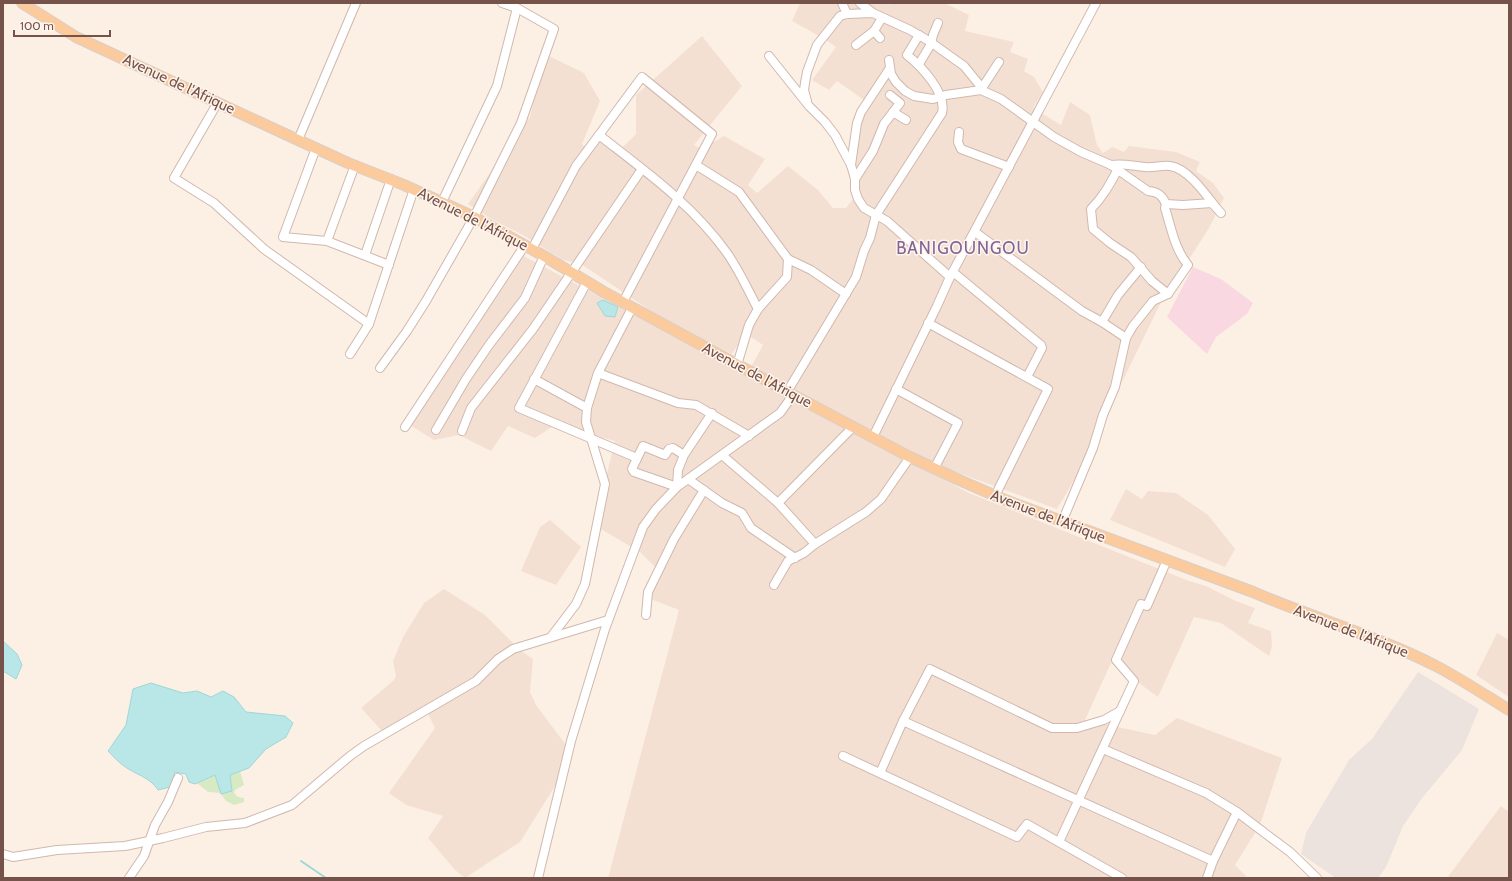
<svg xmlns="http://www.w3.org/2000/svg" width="1512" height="881" font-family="Cabin,sans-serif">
<rect width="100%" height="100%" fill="#fcf0e4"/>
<g fill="#f4e0d3">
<polygon points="800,3 887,3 889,5 891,3 944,3 969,15 965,31 1014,42 1010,52 1028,59 1024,71 1034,77 1043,92 1033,108 1061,125 1070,102 1090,115 1097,145 1103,153 1112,147 1124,152 1129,146 1176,152 1200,162 1196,171 1213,183 1224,198 1209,228 1176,280 1164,296 1091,446 1089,455 1057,509 940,466 751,367 763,345 745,333 732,354 672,325 581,264 563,260 523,235 493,220 468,204 530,117 545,54 584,73 600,101 582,144 590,151 602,136 621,149 636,134 636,95 702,36 742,86 694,145 702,149 724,136 765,159 748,185 757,193 788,166 818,190 833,208 846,208 859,191 854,162 859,128 868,103 837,81 829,90 812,80 836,47 826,40 792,21"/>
<polygon points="518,253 969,493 1189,581 1206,586 1236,601 1255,608 1248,623 1271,631 1272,647 1269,656 1221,623 1194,617 1158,697 1111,663 1085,720 1155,735 1177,718 1282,758 1260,825 1235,865 1248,878 608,878 679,610 643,596 655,567 640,552 594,525 615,441 555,425 535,438 508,426 491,451 459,435 434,440 405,422"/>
<polygon points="1126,489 1142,499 1148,491 1176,493 1208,515 1235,549 1225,567 1110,520"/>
<polygon points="550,520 581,547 556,585 521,571 540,527"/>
<polygon points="444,589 485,615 520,650 533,659 530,693 533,698 536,705 566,745 557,783 520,842 465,878 455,870 428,838 443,816 406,805 389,793 435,728 424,706 382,731 361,708 394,680 396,676 393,661 403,637 424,603"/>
<polygon points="1497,633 1509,640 1509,697 1476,675"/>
<polygon points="1501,806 1509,812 1509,878 1447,878"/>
</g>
<polygon fill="#ece3df" points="1418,672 1479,709 1462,750 1422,798 1403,826 1386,867 1378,878 1336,878 1301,854 1306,833 1349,760 1372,739"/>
<polygon fill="#fad8e1" points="1193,267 1221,279 1253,303 1247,314 1216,337 1207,354 1167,317"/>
<g fill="#d8eac3">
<polygon points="240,771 244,785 235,790 234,793 238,797 244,798 244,802 234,805 226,801 221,794 232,791 230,775"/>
<polygon points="215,775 221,793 208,792 197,783"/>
</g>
<g fill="#b9e6e6" stroke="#9fd7d8">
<polygon points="603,300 618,307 615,317 605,316 597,303"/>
<polygon points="3,641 17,654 22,665 16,679 3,671"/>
<path d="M 151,683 L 183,693 L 197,691 L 211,697 L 223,691 L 234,697 L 246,712 L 285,716 L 293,723 L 286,737 L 266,749 L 249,768 L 230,775 L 232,791 L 221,794 L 215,775 L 195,784 L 189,782 L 186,774 L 175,772 L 170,787 L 158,790 C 150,777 136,775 124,766 C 118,762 113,756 108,751 L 126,725 L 133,689 Z"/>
</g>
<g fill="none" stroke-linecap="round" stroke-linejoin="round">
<polyline stroke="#9fd7d8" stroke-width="2" points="301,861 326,878"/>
<defs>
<g id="minor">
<polyline points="842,3 847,14"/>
<polyline points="860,3 873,13"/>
<polyline points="874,31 880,38"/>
<polyline points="856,45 874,31 882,18"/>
<polyline points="769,56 809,106 825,122 835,135 851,165 855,179 855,190 858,199 864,208 887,221 950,277"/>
<path d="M 889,60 L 891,74 L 896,82 L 905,91 L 914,96 L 933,99 L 946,95 L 981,90 L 1001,99 L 1054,137 L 1081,152 L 1111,165 L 1148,191 C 1158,192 1162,195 1166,204 L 1165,208 C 1171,227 1175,250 1188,265 L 1168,294 L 1153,301 L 1133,326 L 1126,338 L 1115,387 L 1103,415 L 1093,448 L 1062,522"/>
<polyline points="919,64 931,44 933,35 938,23"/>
<polyline points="982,88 999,62"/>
<polyline points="807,101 804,90 805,83 807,72 817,45 840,16 847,14 873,13 910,30 929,41 964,66 982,88 981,90"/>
<polyline points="218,102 174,178 214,203 264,249 369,324"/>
<polyline points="893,112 906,120"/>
<polyline points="959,132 958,142 961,149 1009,167"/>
<path d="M 599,135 C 645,171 693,205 727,253 C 739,270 748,290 758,309"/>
<polyline points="298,140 356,3"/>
<polyline points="316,148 283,237 327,241 389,265"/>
<polyline points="696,165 739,192 788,259 787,277 758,309 749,325 737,365"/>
<polyline points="851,165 857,123 861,112 890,68"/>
<path d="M 1111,165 C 1123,163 1133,166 1145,167 C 1153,168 1162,165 1170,166 C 1187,168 1205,193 1214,205"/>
<path d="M 1118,169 C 1110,184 1103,197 1091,209 L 1093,229 L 1110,243 L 1131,257 L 1152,281 L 1168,294"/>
<polyline points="855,179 873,151 884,124 900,103 890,95"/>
<polyline points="442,202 497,86 517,8"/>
<polyline points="1166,204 1183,205 1212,203 1221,213"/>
<polyline points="975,232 1082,311 1102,322 1126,338"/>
<polyline points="327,241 355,165"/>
<polyline points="532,249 576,166 642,77 712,134 623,302"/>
<polyline points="365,255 391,179"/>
<polyline points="788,259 811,270 846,294"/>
<polyline points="953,272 1041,345 1042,348 1027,377"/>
<polyline points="587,282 519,408 637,458"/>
<polyline points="1102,322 1118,295 1141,267"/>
<polyline points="928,323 1048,389 995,496"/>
<polyline points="350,354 369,324 414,189"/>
<polyline points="380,368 407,331 426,301 474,217 521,123 554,29 517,8 502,3"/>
<polyline points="598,373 678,403 696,405 749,436"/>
<polyline points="534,379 587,408"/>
<polyline points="896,389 958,423 934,469"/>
<path d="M 787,392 L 856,277 L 864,251 L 870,238 L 876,215 L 942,113 C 947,93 921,66 907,55 L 919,35"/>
<polyline points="405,427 525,245"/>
<polyline points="436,430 466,379 489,345 525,298 544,256"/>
<polyline points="462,431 471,408 533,329 642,169"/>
<polyline points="873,437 937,306 950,277 1096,3"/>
<polyline points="684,455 673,448 669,449 665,455 643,446 632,469 634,472 677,487 678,470 684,455 712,413"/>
<polyline points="722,455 778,503 815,544"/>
<polyline points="688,479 722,503 742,513 751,528 795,558"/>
<polyline points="778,503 853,427"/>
<polyline points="774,585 788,561 804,553 815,544 866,512 881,499 910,457"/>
<polyline points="646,615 648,592 674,539 704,490"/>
<polyline points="551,637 576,604 585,584 605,484 586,422 587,408 598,373 632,308"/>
<polyline points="903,721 1213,861"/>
<polyline points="1103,749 1206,793 1237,812 1290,852 1317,878"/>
<polyline points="843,756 1017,837 1027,824 1122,878"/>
<polyline points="880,773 903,721 930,669 1052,728 1077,728 1104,720 1120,711"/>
<polyline points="1059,842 1134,681 1116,660 1141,604 1147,606 1167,560"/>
<polyline points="3,854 13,857 57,850 125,846 163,838 206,827 245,823 292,805 350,756 364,746 476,681 498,659 513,649 608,620"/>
<polyline points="129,878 144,856 155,825 168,802 178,778"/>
<polyline points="538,878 571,741 605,629 643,527 656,509 677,487 780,413 793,395"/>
<polyline points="1207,878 1213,861 1237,812"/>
</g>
<path id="major" d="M 22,3 L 76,37 L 298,140 L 348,163 L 404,185 L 474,217 L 544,256 L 604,292 L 793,395 L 910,457 L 957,479 L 1005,500 L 1253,592 C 1313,618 1377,636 1436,666 C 1461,679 1485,695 1509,710"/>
</defs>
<use href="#minor" stroke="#d0b8ae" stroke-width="10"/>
<use href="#major" stroke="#d8cfcc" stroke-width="12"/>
<use href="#minor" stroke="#fff" stroke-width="8"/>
<use href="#major" stroke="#fbca9d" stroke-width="10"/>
</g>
<g text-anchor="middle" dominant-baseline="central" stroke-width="3" stroke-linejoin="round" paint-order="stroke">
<g font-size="15" fill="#75534a" stroke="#fff4eb">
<text transform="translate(179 84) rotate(25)">Avenue de l'Afrique</text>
<text transform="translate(473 219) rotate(27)">Avenue de l'Afrique</text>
<text transform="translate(757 375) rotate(28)">Avenue de l'Afrique</text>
<text transform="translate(1048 516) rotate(21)">Avenue de l'Afrique</text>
<text transform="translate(1351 631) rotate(21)">Avenue de l'Afrique</text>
</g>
<g font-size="17" letter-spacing="1" fill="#806598" stroke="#fff4eb">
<text x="963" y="248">BANIGOUNGOU</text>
</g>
</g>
<rect width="1512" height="881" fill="none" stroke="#75534a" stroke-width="8"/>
<path d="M14 30v6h96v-6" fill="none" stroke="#75534a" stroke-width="2"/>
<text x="20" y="30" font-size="12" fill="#75534a" stroke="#fff4eb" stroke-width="3" paint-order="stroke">100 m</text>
</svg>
